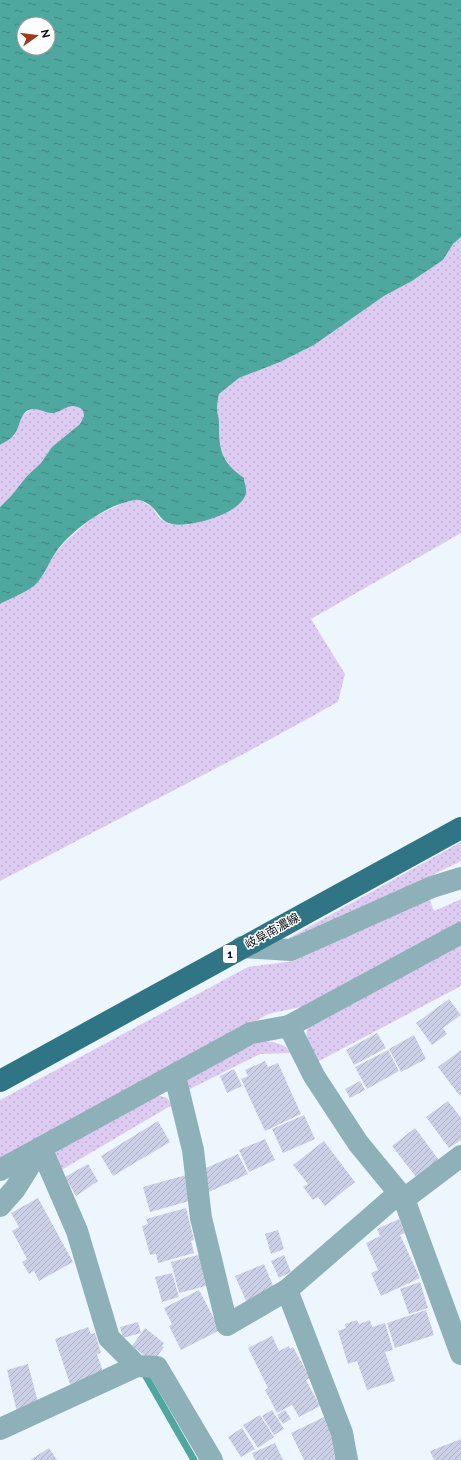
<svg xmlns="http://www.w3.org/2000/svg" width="461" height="1460" font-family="Raleway,'Noto Sans JP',sans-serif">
<defs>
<pattern id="grass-dots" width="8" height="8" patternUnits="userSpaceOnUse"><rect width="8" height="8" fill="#ddcbf2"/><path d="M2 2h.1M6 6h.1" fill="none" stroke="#bcadcf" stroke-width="1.8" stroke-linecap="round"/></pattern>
<pattern id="water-ripples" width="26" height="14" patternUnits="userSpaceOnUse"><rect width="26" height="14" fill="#4ea8a0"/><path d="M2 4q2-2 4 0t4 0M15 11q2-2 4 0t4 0" fill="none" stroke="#3f8781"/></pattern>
<pattern id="building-hatch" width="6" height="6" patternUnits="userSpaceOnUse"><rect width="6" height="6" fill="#ccd0e7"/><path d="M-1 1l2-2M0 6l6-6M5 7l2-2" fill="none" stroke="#aeb1c5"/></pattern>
</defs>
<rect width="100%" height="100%" fill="#eef6fd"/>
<g fill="url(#grass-dots)">
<path d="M 461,237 L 461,533 L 311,619 L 345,674 L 338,702 L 251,750 L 0,881 L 0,604 L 35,585 L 57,551 L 66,541 L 92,518 L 123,503 L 138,499 L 152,507 L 160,519 L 170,524 L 186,525 L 221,515 L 246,493 L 244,478 C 221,461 219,448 219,422 C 219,417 217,413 217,409 C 217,404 218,399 219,394 L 239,378 L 280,362 L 314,345 L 384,296 L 412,281 L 443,260 L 453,244 Z"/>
<polygon points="69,406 77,406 83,410 84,416 80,424 52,447 41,463 27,476 11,496 0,507 0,445 14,436 23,415 31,409 40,409 53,413"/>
<polygon points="461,842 461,861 293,943 289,938"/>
<polygon points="429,898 434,911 461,899 461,923 315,1004 268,1014 165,1072 0,1161 0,1100 248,967 294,961"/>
<path d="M 461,941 L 461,986 L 317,1062 C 310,1046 302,1039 310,1022 Z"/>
<path d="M 255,1040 C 267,1042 285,1041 291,1053 L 260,1054 L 182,1093 L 184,1079 Z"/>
<polygon points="154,1094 167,1098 172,1105 58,1172 54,1154 60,1147"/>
</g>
<path fill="url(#water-ripples)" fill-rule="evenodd" d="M 0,0 L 461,0 L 461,237 L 453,244 L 443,260 L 412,281 L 384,296 L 314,345 L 280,362 L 239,378 L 219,394 C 218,399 217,404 217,409 C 217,413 219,417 219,422 C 219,448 220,461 244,478 C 244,482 247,489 246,493 C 242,514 189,528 172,524 C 161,522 159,513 152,507 C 149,504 140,499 136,500 C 109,503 71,530 56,552 C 49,562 44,576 35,585 C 27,592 9,599 0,604 L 0,507 L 11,496 L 27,476 L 41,463 L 52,447 L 80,424 L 84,416 L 83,410 C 70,401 66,410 54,413 C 47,414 40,408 32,409 C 19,411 21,428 13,436 C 10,440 4,442 0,445 ZM 24,24 L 48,24 L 48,48 L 24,48 Z"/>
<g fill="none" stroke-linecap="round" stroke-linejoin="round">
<polyline stroke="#4ea8a0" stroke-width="7" points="144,1373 194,1460"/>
</g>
<g fill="url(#building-hatch)">
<polygon points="449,999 461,1015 443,1028 447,1034 432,1045 416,1023"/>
<polygon points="377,1033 386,1048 354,1065 346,1050"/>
<polygon points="414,1035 426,1059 401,1072 389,1049"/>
<polygon points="388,1050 399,1071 367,1089 355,1067"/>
<polygon points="461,1050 461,1094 459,1095 438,1067"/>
<polygon points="265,1061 268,1067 278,1063 301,1114 265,1131 241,1079 248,1076 245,1070"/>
<polygon points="234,1069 242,1086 227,1093 220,1076"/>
<polygon points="360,1081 365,1090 350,1098 345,1089"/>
<polygon points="448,1101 461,1118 461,1140 449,1148 426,1117"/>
<polygon points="304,1115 315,1139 283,1153 272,1129"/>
<polygon points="158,1121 170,1142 113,1176 101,1156"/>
<polygon points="415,1128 439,1160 416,1177 392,1146"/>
<polygon points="265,1139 275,1160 249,1172 239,1150"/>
<polygon points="324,1141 355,1182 325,1206 318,1197 313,1200 303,1187 308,1184 293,1165"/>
<polygon points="238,1154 248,1174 209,1192 199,1171"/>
<polygon points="88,1164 98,1181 76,1196 65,1177"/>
<polygon points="186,1175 193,1200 150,1212 143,1187"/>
<polygon points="38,1198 73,1262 39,1281 34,1271 29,1274 22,1262 27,1259 12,1231 19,1227 11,1213"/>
<polygon points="186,1208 194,1240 191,1241 194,1253 158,1263 156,1254 150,1255 142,1226 148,1224 146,1219"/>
<polygon points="399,1219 405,1233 400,1235 420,1278 381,1296 371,1273 378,1270 366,1243 380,1236 377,1229"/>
<polygon points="278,1230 284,1249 271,1254 265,1234"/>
<polygon points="202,1254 210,1285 179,1293 171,1262"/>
<polygon points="284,1255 291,1272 279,1278 271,1261"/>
<polygon points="264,1264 274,1288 246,1301 235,1276"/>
<polygon points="172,1273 179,1297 162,1302 155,1277"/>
<polygon points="420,1282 428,1308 409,1314 400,1289"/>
<polygon points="199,1290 220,1330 181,1350 169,1326 172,1324 164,1308"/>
<polygon points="426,1310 434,1335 395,1348 387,1323"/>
<polygon points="357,1320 359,1324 370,1320 372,1327 385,1323 393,1350 385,1352 395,1381 367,1390 357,1361 348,1364 338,1331 346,1328 345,1324"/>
<polygon points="138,1322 141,1333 123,1338 120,1327"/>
<polygon points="88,1327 91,1334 95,1333 101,1353 97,1354 104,1375 71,1387 55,1339"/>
<polygon points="145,1328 164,1343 162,1346 164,1347 153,1362 132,1346"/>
<polygon points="272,1336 279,1351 289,1346 290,1349 293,1347 310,1378 306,1380 320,1406 299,1417 292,1405 277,1413 265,1390 268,1388 248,1348"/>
<polygon points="28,1364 39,1406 17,1412 7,1370"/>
<polygon points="272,1410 284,1429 274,1435 262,1416"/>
<polygon points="285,1410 291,1419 283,1424 277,1415"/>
<polygon points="260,1415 274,1437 258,1448 243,1425"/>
<polygon points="326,1416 343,1460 304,1460 291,1433"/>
<polygon points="242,1428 255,1449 241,1457 228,1437"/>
<polygon points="461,1439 461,1460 434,1460 430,1451"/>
<polygon points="275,1443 283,1460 255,1460 252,1453"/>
<polygon points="49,1448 57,1460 30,1460"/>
</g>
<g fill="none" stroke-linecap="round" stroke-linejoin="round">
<g stroke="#8eb0b9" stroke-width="22">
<polyline points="242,947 291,950 432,887 461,878"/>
<polyline points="289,1026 314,1076 358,1143 404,1199 461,1354"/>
<polyline points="175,1076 193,1150 201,1218 227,1325 287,1290 399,1193"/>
<polyline points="41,1148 77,1231 109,1338 137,1366 157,1367 212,1460"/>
<polyline points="0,1170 251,1033 289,1026 461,933"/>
<polyline points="404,1199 461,1156"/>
<polyline points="0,1206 15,1189 40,1149"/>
<polyline points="287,1290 342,1433 347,1460"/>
<polyline points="0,1429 137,1366"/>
</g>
<polyline stroke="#2f7586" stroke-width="22" points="0,1081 461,828"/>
</g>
<g text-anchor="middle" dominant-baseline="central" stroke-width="3" stroke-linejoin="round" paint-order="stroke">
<rect fill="#fff" stroke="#52565a" stroke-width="1" x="223" y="945" width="14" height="18" rx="3"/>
<g font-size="11" font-weight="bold" fill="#080e14">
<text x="230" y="954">1</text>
</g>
<g font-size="12" fill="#080e14" stroke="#fff">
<text transform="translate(272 931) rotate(-29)">岐阜南濃線</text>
</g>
</g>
<g transform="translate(36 36) rotate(76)"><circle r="19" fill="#ffffff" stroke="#9c9fa1"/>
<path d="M0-3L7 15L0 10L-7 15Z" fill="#a1381e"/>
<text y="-6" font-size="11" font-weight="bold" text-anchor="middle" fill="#080e14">N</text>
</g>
</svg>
